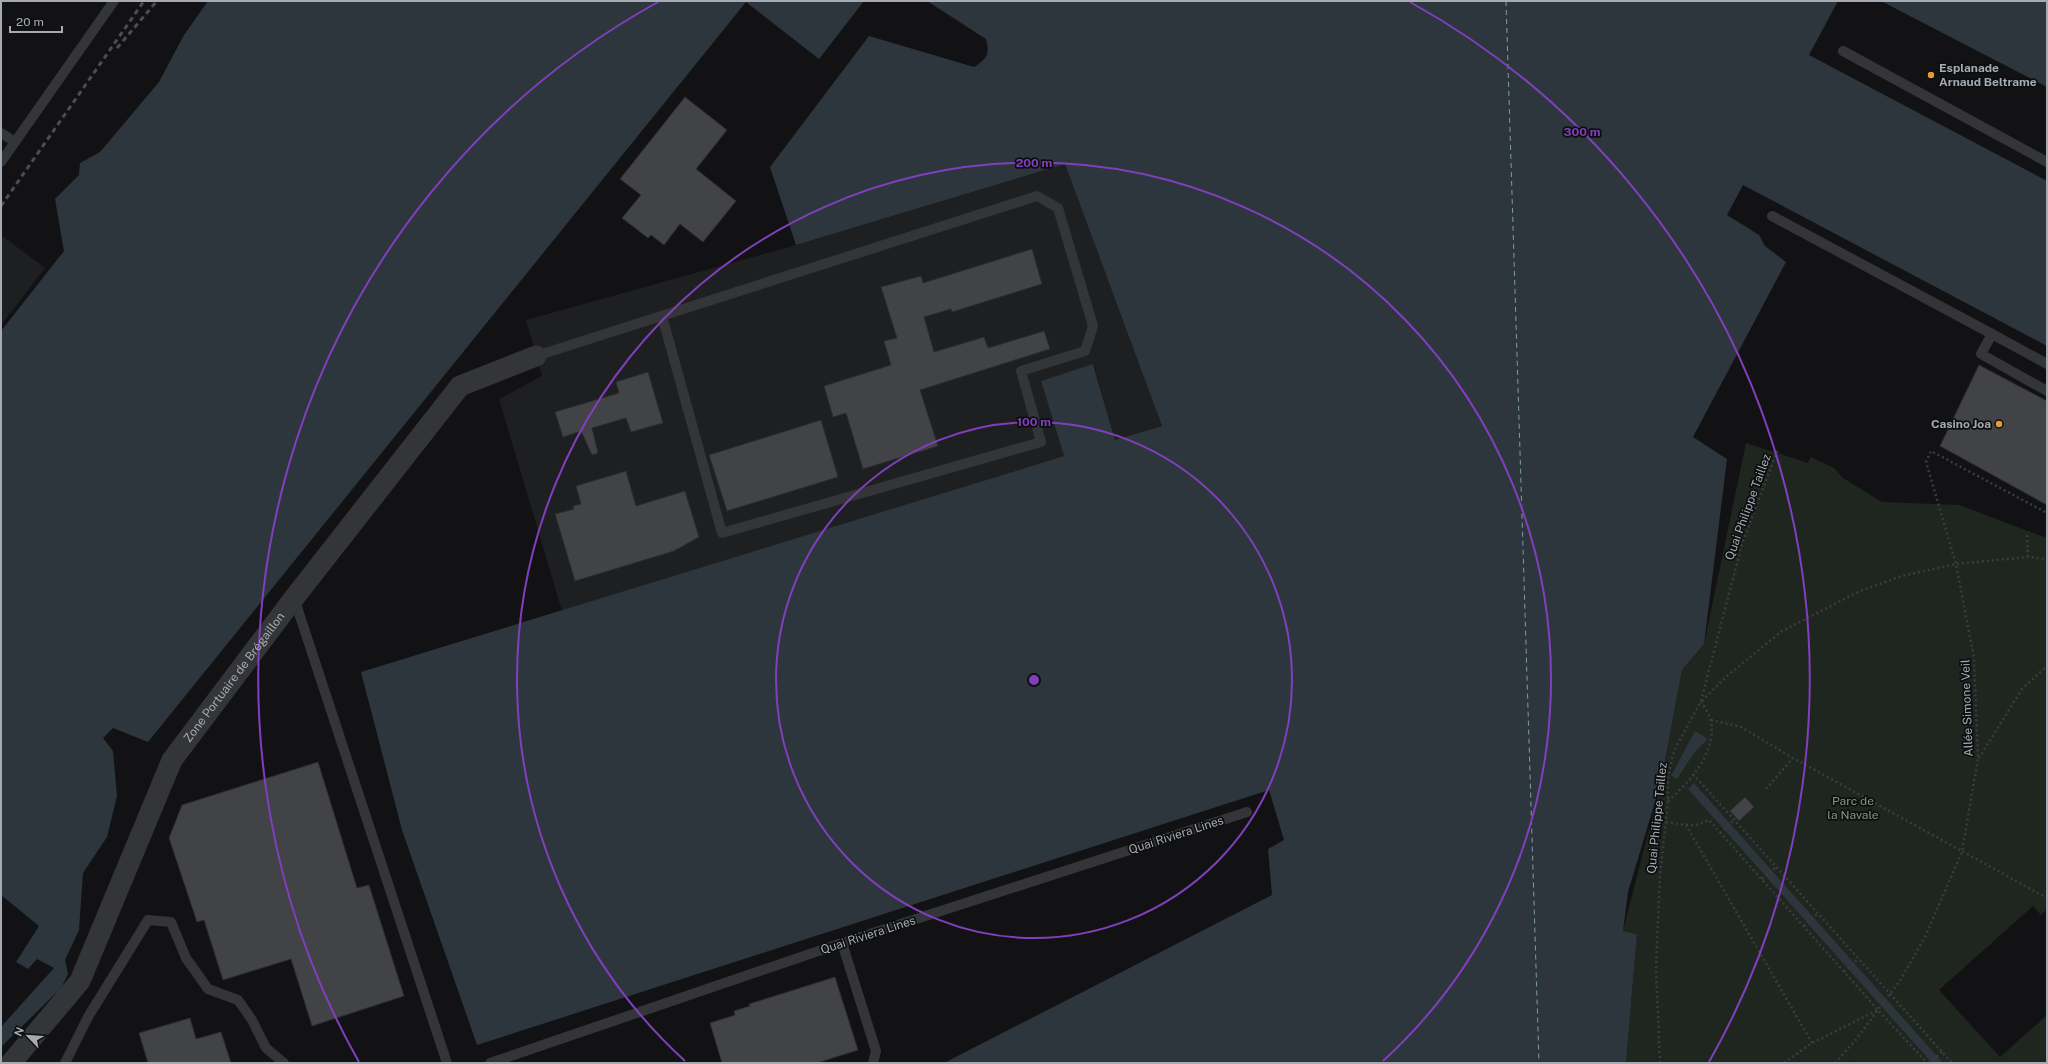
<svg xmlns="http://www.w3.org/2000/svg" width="2048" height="1064" font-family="'Public Sans',sans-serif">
<rect width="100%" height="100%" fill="#121214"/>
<g fill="#1e1f21">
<polygon points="1065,164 1162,426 1115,440 1094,365 1041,381 1064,456 562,611 499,399 542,376 526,320 796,245"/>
<polygon points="1,235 45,268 1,325"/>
</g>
<polygon fill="#1f261f" points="1746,443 1808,463 1811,457 1834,468 1843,478 1882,502 1959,505 2047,538 2047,909 2041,915 2033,906 1939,990 2000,1057 2047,1015 2047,1063 1852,1063 1851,1061 1848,1063 1626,1063 1637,934 1623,931 1661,782 1682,670 1704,644"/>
<g fill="#2d363c">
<polygon points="208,1 864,1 819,59 746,2 148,742 113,728 103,738 113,751 117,796 107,837 83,873 79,930 65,960 68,974 61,988 1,1047 1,1027 54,968 37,959 28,969 16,962 39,926 1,895 1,331 64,251 55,199 79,175 80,163 100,152 159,82 184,35"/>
<path d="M 927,1 L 1838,1 L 1809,55 L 2047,181 L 2047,346 L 1743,185 L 1727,215 L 1759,235 L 1765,246 L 1786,262 L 1693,437 L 1727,459 L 1704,644 L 1682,670 L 1661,782 L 1628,892 L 1623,931 L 1637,934 L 1626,1063 L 944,1063 L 1272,895 L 1268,849 L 1284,840 L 1269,790 L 477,1045 L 402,830 L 361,672 L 1064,456 L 1041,381 L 1093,364 L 1115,440 L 1162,426 L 1065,164 L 796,245 L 770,167 L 869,36 L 974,67 C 987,59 990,54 986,39 Z"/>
<polygon points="1881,1 2047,1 2047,87"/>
<polygon points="1695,731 1708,739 1694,753 1677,779 1671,776"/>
<polygon points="1694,783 1943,1063 1932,1063 1688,789"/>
</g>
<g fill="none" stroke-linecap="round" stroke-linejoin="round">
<polyline stroke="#7d9bad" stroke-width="1" stroke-dasharray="5 4" stroke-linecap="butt" points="1506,1 1539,1063"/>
</g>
<g fill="#414347" stroke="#2c2d30">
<polygon points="685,97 727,130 696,169 736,201 703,242 680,224 664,245 651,235 648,238 622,218 641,195 620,179"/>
<polygon points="1032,249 1042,284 952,312 951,309 924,317 934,352 984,337 988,348 1044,331 1050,349 920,390 938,446 863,469 846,413 833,417 824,386 891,365 884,341 897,338 881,287 921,276 923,283"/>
<polygon points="1979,365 2047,401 2047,505 1940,446"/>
<polygon points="648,372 663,423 631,432 626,418 592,428 598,453 592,455 581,431 563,437 555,412 619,393 616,382"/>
<polygon points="821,420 838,477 727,511 709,455"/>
<polygon points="626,471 636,506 685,491 699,537 674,551 575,581 555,514 574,509 573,506 581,504 576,486"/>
<polygon points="318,762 357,888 369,885 404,996 312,1026 291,959 223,980 204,920 197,922 169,838 182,805"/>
<polygon points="1745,797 1754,807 1739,821 1730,811"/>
<polygon points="835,977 858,1050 817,1063 722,1063 710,1023 735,1015 734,1011 750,1006 749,1004"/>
<polygon points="190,1018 196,1039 221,1032 231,1063 148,1063 139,1033"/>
</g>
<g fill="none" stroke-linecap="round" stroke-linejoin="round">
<g stroke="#3a3c3f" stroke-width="2.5" stroke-dasharray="2 3" stroke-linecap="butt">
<polyline points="2027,535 2028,557"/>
<polyline points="1702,701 1727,676 1782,631 1860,591 1902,576 1956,564 2028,557 2047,559"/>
<polyline points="1711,720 1741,727 1793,758 2047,898"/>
<polyline points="1979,758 2022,689 2047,666"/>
<polyline points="1693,774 1952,1063"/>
<polyline points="1766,789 1793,758"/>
<path d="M 1668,801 C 1691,781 1716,753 1711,721 C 1710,715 1705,708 1701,702"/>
<polyline points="1666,822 1686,825 1812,1043"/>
<polyline points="1686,825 1696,825 1709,820 1878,1010"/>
<polyline points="1720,833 1734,820"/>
<polyline points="1762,879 1776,867"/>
<polyline points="1804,926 1817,914"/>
<polyline points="1844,972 1858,959"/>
<polyline points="1660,1063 1656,969 1660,875 1668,801 1668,776 1674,751 1701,701 1742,544 1778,449"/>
<polyline points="1784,1063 1812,1043 1878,1010 1927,1063"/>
<polyline points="1835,1063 1855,1041 1901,979 1925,937 1962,852 1978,758 1974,658 1956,564 1926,462 1931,451 2047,513"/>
<polyline points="1929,1063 1942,1052"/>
</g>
<g stroke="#343539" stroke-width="10">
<polyline points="1843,51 2047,162"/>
<polyline points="1,133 15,142"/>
<polyline points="1,162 114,1"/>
<polyline points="1772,216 1992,334 1981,354 2047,391"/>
<polyline points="1992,334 2047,364"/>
<polyline points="536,356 1037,196 1058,208 1093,326 1085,351 1021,371 1041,442 722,533 662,316"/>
<polyline points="294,598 447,1063"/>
<polyline points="842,943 876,1051 873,1063"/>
<polyline points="65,1063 88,1017 148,920 171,922 186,958 208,989 238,1000 252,1020 266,1048 284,1063"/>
<polyline points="490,1063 842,943 1247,812"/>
</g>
<path stroke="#343539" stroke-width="21" id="s1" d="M 11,1063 L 80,981 L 172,760 L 294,598 L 460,386 L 536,356"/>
<g stroke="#4b4d51" stroke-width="3" stroke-dasharray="5 4" stroke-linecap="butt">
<polyline points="117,48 157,1"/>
<polyline points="1,206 144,1"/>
</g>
</g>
<g fill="none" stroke="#813fbd" stroke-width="2">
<circle cx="1034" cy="680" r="258"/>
<path d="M685 1061A517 517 0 1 1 1383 1061"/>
<path d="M359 1062A775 775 0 0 1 658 2M1410 2A775 775 0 0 1 1709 1062"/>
</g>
<g fill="#e59a39" stroke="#0d0e0f" stroke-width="1.5">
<circle cx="1931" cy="75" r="4"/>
<circle cx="1999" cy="424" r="4"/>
</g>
<g text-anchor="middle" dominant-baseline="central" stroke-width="3.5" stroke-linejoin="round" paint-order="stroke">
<g font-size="12" font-weight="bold" fill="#a5abb3" stroke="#0d0e0f" text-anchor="start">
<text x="1939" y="68">Esplanade<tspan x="1939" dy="14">Arnaud Beltrame</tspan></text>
<text x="1991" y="424" text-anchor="end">Casino Joa</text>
</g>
<g font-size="12" fill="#a5abb3" stroke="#0d0e0f">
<text transform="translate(1748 507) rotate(-70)">Quai Philippe Taillez</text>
<text stroke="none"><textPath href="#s1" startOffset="450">Zone Portuaire de Brégaillon</textPath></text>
<text transform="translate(1967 708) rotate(-92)">Allée Simone Veil</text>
<text transform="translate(1657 818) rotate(-84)">Quai Philippe Taillez</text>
<text transform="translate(1176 835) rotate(-18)">Quai Riviera Lines</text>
<text transform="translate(868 935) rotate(-18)">Quai Riviera Lines</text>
</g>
<g font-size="12" fill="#7e9d7d" stroke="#0d0e0f">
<text x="1853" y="801">Parc de<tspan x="1853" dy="14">la Navale</tspan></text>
</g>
</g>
<circle cx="1034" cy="680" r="6" fill="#813fbd" stroke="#0d0e0f" stroke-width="2"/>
<g font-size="12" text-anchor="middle" font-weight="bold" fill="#813fbd" stroke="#0d0e0f" stroke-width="3.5" stroke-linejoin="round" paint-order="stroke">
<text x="1582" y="136">300 m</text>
<text x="1034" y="167">200 m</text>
<text x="1034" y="426">100 m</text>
</g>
<rect width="2048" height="1064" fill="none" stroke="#a5abb3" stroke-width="4"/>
<g transform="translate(28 1036) rotate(295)" stroke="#0d0e0f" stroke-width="3" paint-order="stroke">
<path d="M0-3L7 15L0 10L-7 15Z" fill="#a5abb3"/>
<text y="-6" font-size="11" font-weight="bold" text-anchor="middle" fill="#a5abb3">N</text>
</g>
<path d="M10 26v6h52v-6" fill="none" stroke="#a5abb3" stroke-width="2"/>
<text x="16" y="26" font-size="12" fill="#a5abb3" stroke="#0d0e0f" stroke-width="3" paint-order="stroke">20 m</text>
</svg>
